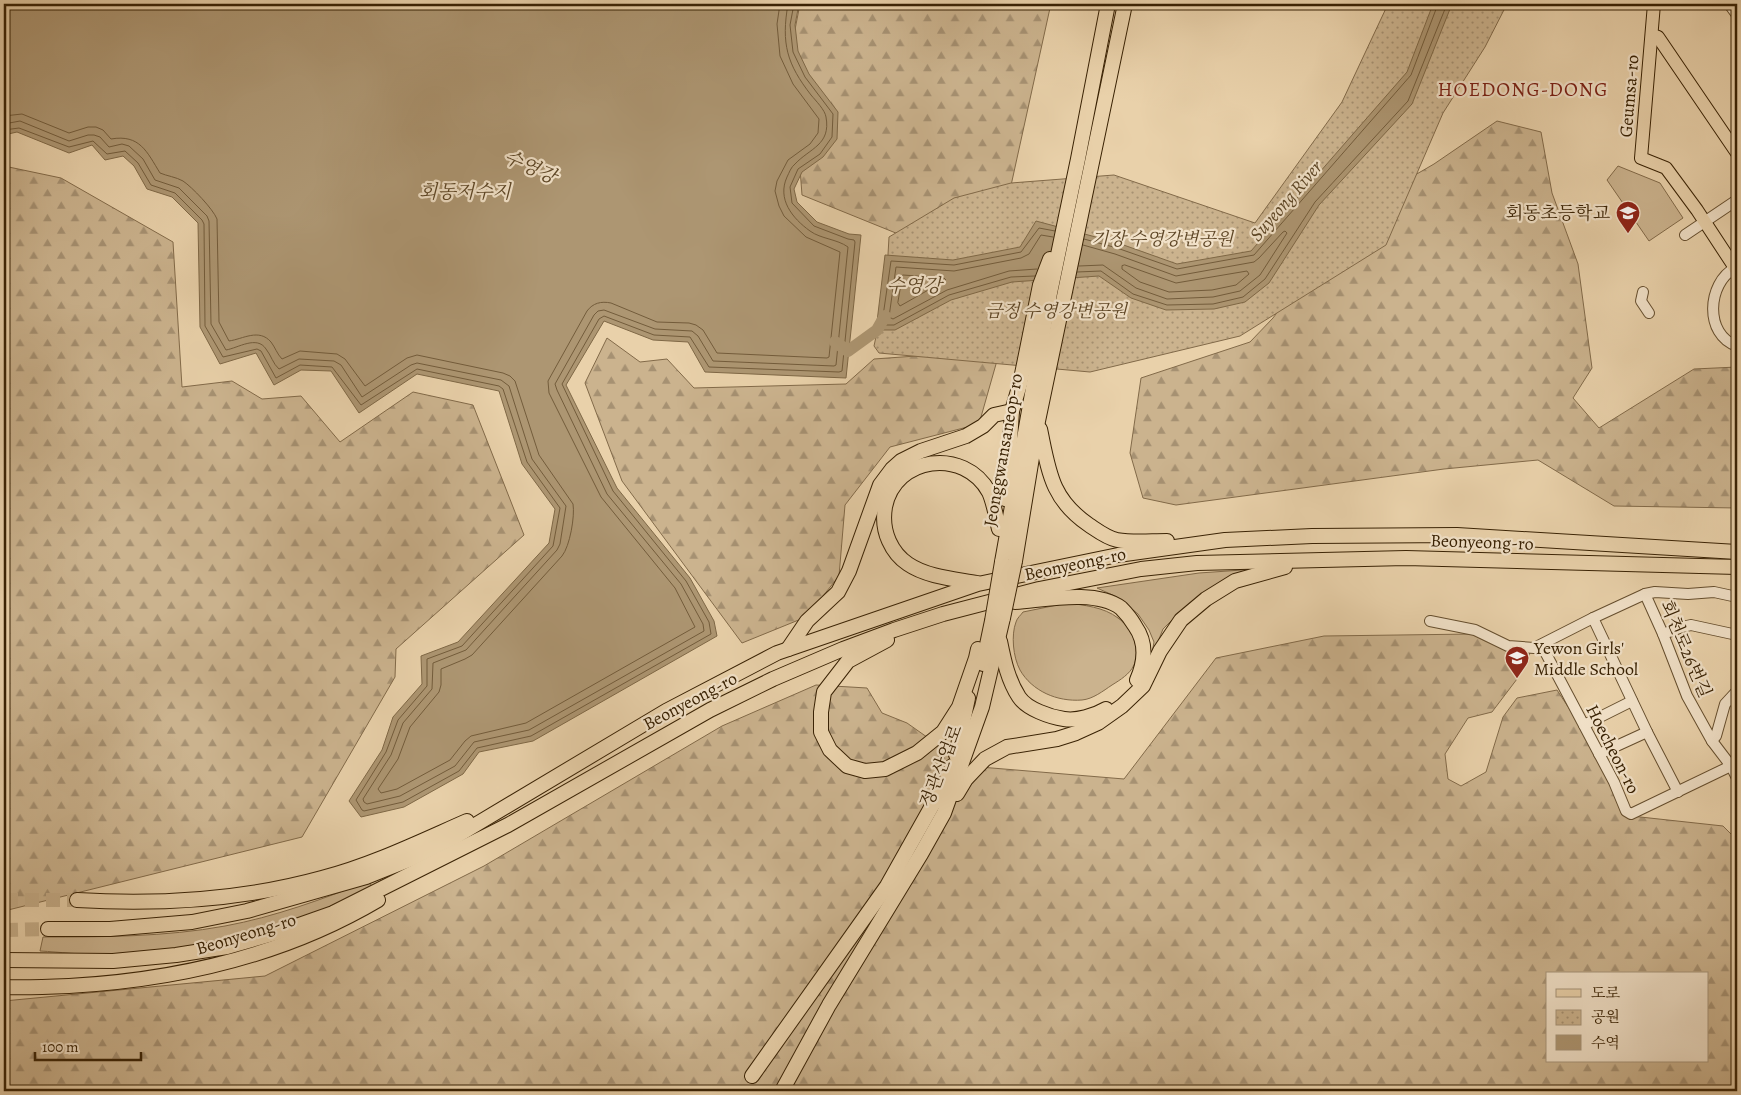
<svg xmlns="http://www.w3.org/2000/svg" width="1741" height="1095" font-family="Alegreya,'Noto Serif KR',serif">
<defs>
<pattern id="forest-firs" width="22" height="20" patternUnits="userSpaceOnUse" patternTransform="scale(1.25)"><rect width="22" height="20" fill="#cbb38e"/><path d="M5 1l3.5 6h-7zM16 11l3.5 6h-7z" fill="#a69172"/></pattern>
<pattern id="park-dots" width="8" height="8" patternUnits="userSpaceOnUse" patternTransform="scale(1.25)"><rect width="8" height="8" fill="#cbb38e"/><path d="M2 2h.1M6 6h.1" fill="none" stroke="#a69172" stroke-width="1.8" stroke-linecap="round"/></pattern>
</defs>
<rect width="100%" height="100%" fill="#e9d1aa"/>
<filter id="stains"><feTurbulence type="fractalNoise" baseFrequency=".004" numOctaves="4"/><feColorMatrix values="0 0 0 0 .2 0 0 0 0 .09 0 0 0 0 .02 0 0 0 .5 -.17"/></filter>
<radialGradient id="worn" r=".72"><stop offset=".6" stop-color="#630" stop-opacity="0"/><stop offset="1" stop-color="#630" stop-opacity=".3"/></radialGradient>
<g fill="#cbb38e" stroke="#826a49">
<polygon points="1618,166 1660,183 1683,218 1649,241 1607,180"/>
<polygon points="1257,569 1175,617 1163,629 1151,659 1154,642 1149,630 1138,614 1117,597 1097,588 1199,573"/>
<path d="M 1067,603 C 1083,605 1104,607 1118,618 C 1132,628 1141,648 1134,665 C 1130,674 1120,680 1112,685 C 1103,691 1093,699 1082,700 C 1057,702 1032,691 1020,670 C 1013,657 1011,635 1016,622 C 1017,618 1021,615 1023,612 Z"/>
<path d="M 369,881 L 372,887 C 343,900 314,915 284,924 C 225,942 163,953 101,954 C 81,955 60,952 40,951 L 43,937 C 103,937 165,937 225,926 C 274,917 323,899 369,881 Z"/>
</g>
<g fill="url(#forest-firs)" stroke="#826a49" fill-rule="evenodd">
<polygon points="800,4 1048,4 1050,8 992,272 802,195 791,50"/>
<polygon points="1497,121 1541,132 1552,193 1578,264 1592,368 1573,398 1599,428 1694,369 1737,367 1737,508 1614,506 1538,460 1444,469 1176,505 1143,498 1130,453 1141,378 1250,342 1273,318 1353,211 1434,164"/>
<polygon points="4,166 61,178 173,242 182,387 232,381 262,399 301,396 340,442 413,392 473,405 524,535 396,649 395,677 302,837 4,911"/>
<polygon points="607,338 640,362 667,359 694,388 846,384 874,359 1000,350 979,424 890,447 845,505 839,576 806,617 742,643 622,481 585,383"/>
<path d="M 1473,634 L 1532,649 L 1517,679 L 1492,712 L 1468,718 L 1445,754 L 1448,779 L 1461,786 L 1486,772 L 1503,717 L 1517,698 L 1557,690 L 1599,754 L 1622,815 L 1723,826 L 1737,840 L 1737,1091 L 4,1091 L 4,1001 L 265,976 L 484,866 L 722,726 L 816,685 L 867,688 L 882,713 L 907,723 L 968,766 L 1124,779 L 1216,658 L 1324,636 ZM 1547,974 L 1707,974 L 1707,1061 L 1547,1061 Z"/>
</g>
<polygon fill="url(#park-dots)" stroke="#826a49" points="1388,4 1507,4 1485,47 1443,113 1386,245 1240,336 1090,372 879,353 874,346 886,290 889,237 954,198 1011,183 1114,175 1255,223 1342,102"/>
<g fill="#ad9672" stroke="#7f6846">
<polygon points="4,4 537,4 543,5 546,4 799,4 795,25 798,51 809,74 838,112 837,139 823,157 802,172 794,189 797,202 817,222 849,234 861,235 846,378 705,372 688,342 653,340 604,321 566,385 617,488 690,578 714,621 717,636 533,741 479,752 463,774 404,807 361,817 349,801 382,750 393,717 422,684 421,656 458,642 549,543 555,509 522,464 499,391 417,374 359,413 331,371 301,370 274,385 256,353 220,364 200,327 198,223 172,197 147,189 134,166 123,156 105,160 92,145 69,153 17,132 4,135"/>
<polygon points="1433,4 1452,4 1412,104 1319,205 1269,283 1245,302 1214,309 1166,310 1131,298 1099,276 1012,282 951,300 895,330 876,330 885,255 953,260 1020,247 1036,221 1118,243 1177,264 1251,251 1407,72"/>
</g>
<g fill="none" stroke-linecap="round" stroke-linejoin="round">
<g stroke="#735c3b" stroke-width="1">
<path d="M 4,116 L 22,114 L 69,133 L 88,127 L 96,127 L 103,130 L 111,139 C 140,134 147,152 160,173 C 167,176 176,177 183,181 C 192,187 213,209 217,219 L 219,322 L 229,341 C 243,339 259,328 271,342 C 275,347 277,354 282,359 L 300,351 L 337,354 L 345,359 L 365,386 L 407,358 L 417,355 L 503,373 L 510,376 L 515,381 L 539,455 L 573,504 C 575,516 570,546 562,556 L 472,655 L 465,659 L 441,669 L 441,685 L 439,692 L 410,727 L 398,759 L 378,789 L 381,793 L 397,789 L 450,760 L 465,741 L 471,736 L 526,723 L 695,627 L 675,588 L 601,497 L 549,393 L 548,381 L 587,311 C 593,303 601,301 611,303 L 657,322 L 689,323 L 696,325 L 703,330 L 717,353 L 827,358 L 829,357 L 840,252 L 806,237 L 784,216 L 779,206 L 775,191 L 777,181 L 788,160 L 810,144 L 818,133 L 819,119 L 793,84 L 780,56 L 777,24 L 780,4"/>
<path d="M 4,124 L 20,121 L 69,141 L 88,135 L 94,135 L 100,137 L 109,147 L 122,144 L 129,146 L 143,159 L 155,180 L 179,188 L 207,216 L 209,221 L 211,324 L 226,350 C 238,348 257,335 266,349 C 271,355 273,364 279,369 L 299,359 L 334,361 L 341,365 L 362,397 L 411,365 L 417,363 L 501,380 L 509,386 L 532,459 L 566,506 L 560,544 L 557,550 L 466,650 L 433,663 L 432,689 L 403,723 L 391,755 L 363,799 L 364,802 L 367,804 L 400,796 L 455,766 L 474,742 L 529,730 L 704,631 L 703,624 L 681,584 L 607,494 L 557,390 L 555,384 L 594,315 L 598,311 L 604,310 L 655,329 L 692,331 L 698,336 L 713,361 L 834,366 L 836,365 L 848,247 C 837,239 821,239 810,231 C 792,218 777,199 787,177 C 789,173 791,167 795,164 C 810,148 831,145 826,117 C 825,110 816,101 811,95 C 787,64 781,44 788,4"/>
<polyline points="4,130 19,128 69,147 93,141 107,154 125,151 138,163 151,185 175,193 202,220 204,224 205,326 223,357 257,349 261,351 276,378 300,365 332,367 361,405 417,369 499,386 503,389 527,462 560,508 553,546 462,646 427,659 427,686 398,720 386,752 356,800 362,810 364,811 403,802 459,771 477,748 531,736 711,634 709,622 686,581 613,491 562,384 599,319 604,316 654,335 690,337 709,367 839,372 842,371 855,242 854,240 848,239 814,226 792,203 790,187 798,169 820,154 832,137 833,114 805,77 793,52 790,25 794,4"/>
<polyline points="1084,239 1117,248 1177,269 1254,255 1411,75 1438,4"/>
<polygon points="1125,265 1176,283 1247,271 1249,274 1236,285 1212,290 1169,292 1140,282 1122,269 1122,266"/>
<polyline points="1079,266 1103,265 1136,288 1167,299 1213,297 1240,291 1260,275 1287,233 1285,231 1283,232 1259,258 1254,262 1176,276 1115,254 1083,245"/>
<polyline points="1037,269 1009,271 947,290 893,319 889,317 896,267 954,271 1021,258 1029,254 1041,235 1053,237"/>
<polyline points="1077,272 1101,271 1133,294 1167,305 1213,304 1243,297 1265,279 1315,202 1408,101 1447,4"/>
<polygon points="903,275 944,278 946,280 900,306 898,303"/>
<polyline points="1035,276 1011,277 949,295 894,325 884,325 882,323 891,261 954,265 1021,252 1039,228 1055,231"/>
</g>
<polyline stroke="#ad9672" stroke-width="12" points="835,342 848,351 877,330 885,316"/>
<g stroke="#c6ae89" stroke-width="14" stroke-dasharray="14 7" stroke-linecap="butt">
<polyline points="4,900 77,900"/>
<polyline points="4,930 48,929"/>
<polyline points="743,1091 752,1076"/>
</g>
<defs>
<g id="minor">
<polyline points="1729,4 1737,15"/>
<polyline points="1685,235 1737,200"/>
<path d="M 1735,268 C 1707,283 1704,335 1737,346"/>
<polyline points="1643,292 1641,301 1649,313"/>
<polyline points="1645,594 1663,634 1687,696 1712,741 1731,766 1737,778"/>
<polyline points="1593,618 1647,732 1678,792"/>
<polyline points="1430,621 1475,630 1508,646 1534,648 1593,618 1645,594 1655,592 1688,594 1714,592 1737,597"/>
<polyline points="1663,634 1682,627 1691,625 1737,635"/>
<polyline points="1543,644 1543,648 1614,782 1626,811 1631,814 1737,763"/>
<polyline points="1584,725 1632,701"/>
<polyline points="1712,741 1716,736 1725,704 1737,691"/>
<polyline points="1599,754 1647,732"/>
</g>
<g id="major">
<polyline points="1654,4 1641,158 1666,168 1697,210 1737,271"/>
<polyline points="1652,35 1658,37 1737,153"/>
</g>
<g id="highway">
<path d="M 1040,429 C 1049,472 1051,499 1089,525 C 1098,531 1107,538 1117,540 C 1133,543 1150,541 1167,541"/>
<polyline points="1005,499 1007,486 1012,411 1020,384 1040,285 1050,259"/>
<polyline points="1015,561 1038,421 1125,4"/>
<polyline points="1002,562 1050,293 1078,159 1108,4"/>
<path d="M 977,583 C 955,579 927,577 908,564 C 899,558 893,550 889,541 C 884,530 883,519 885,507 C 895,456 964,447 989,492 C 994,503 996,517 999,529"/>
<path d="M 1015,602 C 1045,600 1095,589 1121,608 C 1126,613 1131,619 1135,626 C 1147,643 1145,662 1137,680"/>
<polyline points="887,640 848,661 824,692 821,712 821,732 830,750 847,766 865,771 885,769 917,753 943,732 959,707 976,658 978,649"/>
<path d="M 1000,641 C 1004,661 1008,680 1019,697 C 1027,709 1050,717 1064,719 C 1077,721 1094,716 1106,709"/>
<polyline points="788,649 807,621 838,592 849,571 880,485 892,469 901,461 921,451 966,436 983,426 994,415 1012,411"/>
<polyline points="983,664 992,621"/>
<polyline points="956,755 968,698"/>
<polyline points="957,794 966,779 985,759 1007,747 1057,739 1076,733 1098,723 1122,706 1143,686 1160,651 1181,620 1206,599 1235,581 1285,567"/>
<path d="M 77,900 C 160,905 242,900 322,878 C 372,865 419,842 467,821"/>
<polyline points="48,929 110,929 192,922 247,911 366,877 411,859 455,837 666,711 777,653 978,584 1118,555 1225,540 1312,536 1457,535 1737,552"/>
<polyline points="4,960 113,961 176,955 227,947 279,932 333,913 508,825 710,710 773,679 843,649 894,630 943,614 1039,589 1141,569 1197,563 1406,558 1737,567"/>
<path d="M 4,987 C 25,988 47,987 69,986 C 176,980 285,955 378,900"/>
<polyline points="752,1076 887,886 946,781 952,766"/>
<polyline points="783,1089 829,1005 921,854 944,813 982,707 1003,618"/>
</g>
</defs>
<use href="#minor" stroke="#654e2e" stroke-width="12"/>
<use href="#major" stroke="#392204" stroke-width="14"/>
<use href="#highway" stroke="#392204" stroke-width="16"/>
<use href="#minor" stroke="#f1e1c8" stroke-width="10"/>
<use href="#major" stroke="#e9d1aa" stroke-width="12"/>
<use href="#highway" stroke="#e9d1aa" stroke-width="14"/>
<defs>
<g id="highway-bridge">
<polyline points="1003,618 1015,561"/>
<polyline points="992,621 1002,562"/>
</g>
</defs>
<use href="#highway-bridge" stroke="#392204" stroke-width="16" stroke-linecap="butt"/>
<use href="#highway-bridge" stroke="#e9d1aa" stroke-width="14"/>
</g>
<defs>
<symbol id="school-pin" viewBox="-11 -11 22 30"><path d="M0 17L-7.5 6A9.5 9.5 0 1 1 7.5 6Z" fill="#8f2418" stroke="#f1e1c8"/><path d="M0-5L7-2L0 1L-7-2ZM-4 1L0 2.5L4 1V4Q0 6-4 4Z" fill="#fff"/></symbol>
</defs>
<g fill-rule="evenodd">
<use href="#school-pin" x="1614" y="199" width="28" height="38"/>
<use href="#school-pin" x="1503" y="644" width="28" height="38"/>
</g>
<g text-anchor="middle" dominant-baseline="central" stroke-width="4.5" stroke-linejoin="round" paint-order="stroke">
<g font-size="18" fill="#392204" stroke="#f1e1c8">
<text transform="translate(1629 96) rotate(-85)">Geumsa-ro</text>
<text transform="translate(1003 450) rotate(-80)">Jeonggwansaneop-ro</text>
<text transform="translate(1482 542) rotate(2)">Beonyeong-ro</text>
<text transform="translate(1075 564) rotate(-12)">Beonyeong-ro</text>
<text transform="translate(1686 649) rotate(67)">회천로26번길</text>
<text transform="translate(690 701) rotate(-28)">Beonyeong-ro</text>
<text transform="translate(1613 749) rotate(63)">Hoecheon-ro</text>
<text transform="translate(941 766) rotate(-69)">정관산업로</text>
<text transform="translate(246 934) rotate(-17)">Beonyeong-ro</text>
</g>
<g font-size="18" fill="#392204" stroke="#f1e1c8" text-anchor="end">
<text x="1610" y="213">회동초등학교</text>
<text x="1534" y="648" text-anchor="start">Yewon Girls'<tspan x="1534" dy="21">Middle School</tspan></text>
</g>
<g font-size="18" font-style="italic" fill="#5e4626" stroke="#f1e1c8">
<text x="1162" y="239">기장 수영강변공원</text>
<text x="1056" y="311">금정 수영강변공원</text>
</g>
<g font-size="19" font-style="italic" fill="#5c4525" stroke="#f1e1c8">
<text transform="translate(530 167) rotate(24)">수영강</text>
<text x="465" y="192">회동저수지</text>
<text transform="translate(1286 201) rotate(-49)">Suyeong River</text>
<text x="914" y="286">수영강</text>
</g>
<g font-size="20" letter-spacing="1" fill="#7a1f14" stroke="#f1e1c8">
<text x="1523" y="89">HOEDONG-DONG</text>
</g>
</g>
<rect width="1741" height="1095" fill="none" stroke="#e9d1aa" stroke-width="20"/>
<rect x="5" y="5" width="1731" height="1085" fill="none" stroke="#392204" stroke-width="2.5"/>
<rect x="10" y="10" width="1721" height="1075" fill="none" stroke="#392204"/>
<rect x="1546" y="972" width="162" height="90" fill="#f1e1c8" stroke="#a7957a"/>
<rect x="1556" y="989" width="25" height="8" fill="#e9d1aa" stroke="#a7957a"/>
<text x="1591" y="998" font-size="15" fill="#392204">도로</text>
<rect x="1556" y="1010" width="25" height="15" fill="url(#park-dots)" stroke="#a7957a"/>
<text x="1591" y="1022" font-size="15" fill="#392204">공원</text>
<rect x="1556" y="1035" width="25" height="15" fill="#ad9672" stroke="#a7957a"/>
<text x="1591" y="1048" font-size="15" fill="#392204">수역</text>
<path d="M35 1052v8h106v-8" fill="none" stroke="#392204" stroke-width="2.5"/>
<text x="42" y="1052" font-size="15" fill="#392204" stroke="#f1e1c8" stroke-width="4" paint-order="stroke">100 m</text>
<rect width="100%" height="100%" filter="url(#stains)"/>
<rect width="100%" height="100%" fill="url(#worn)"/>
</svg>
